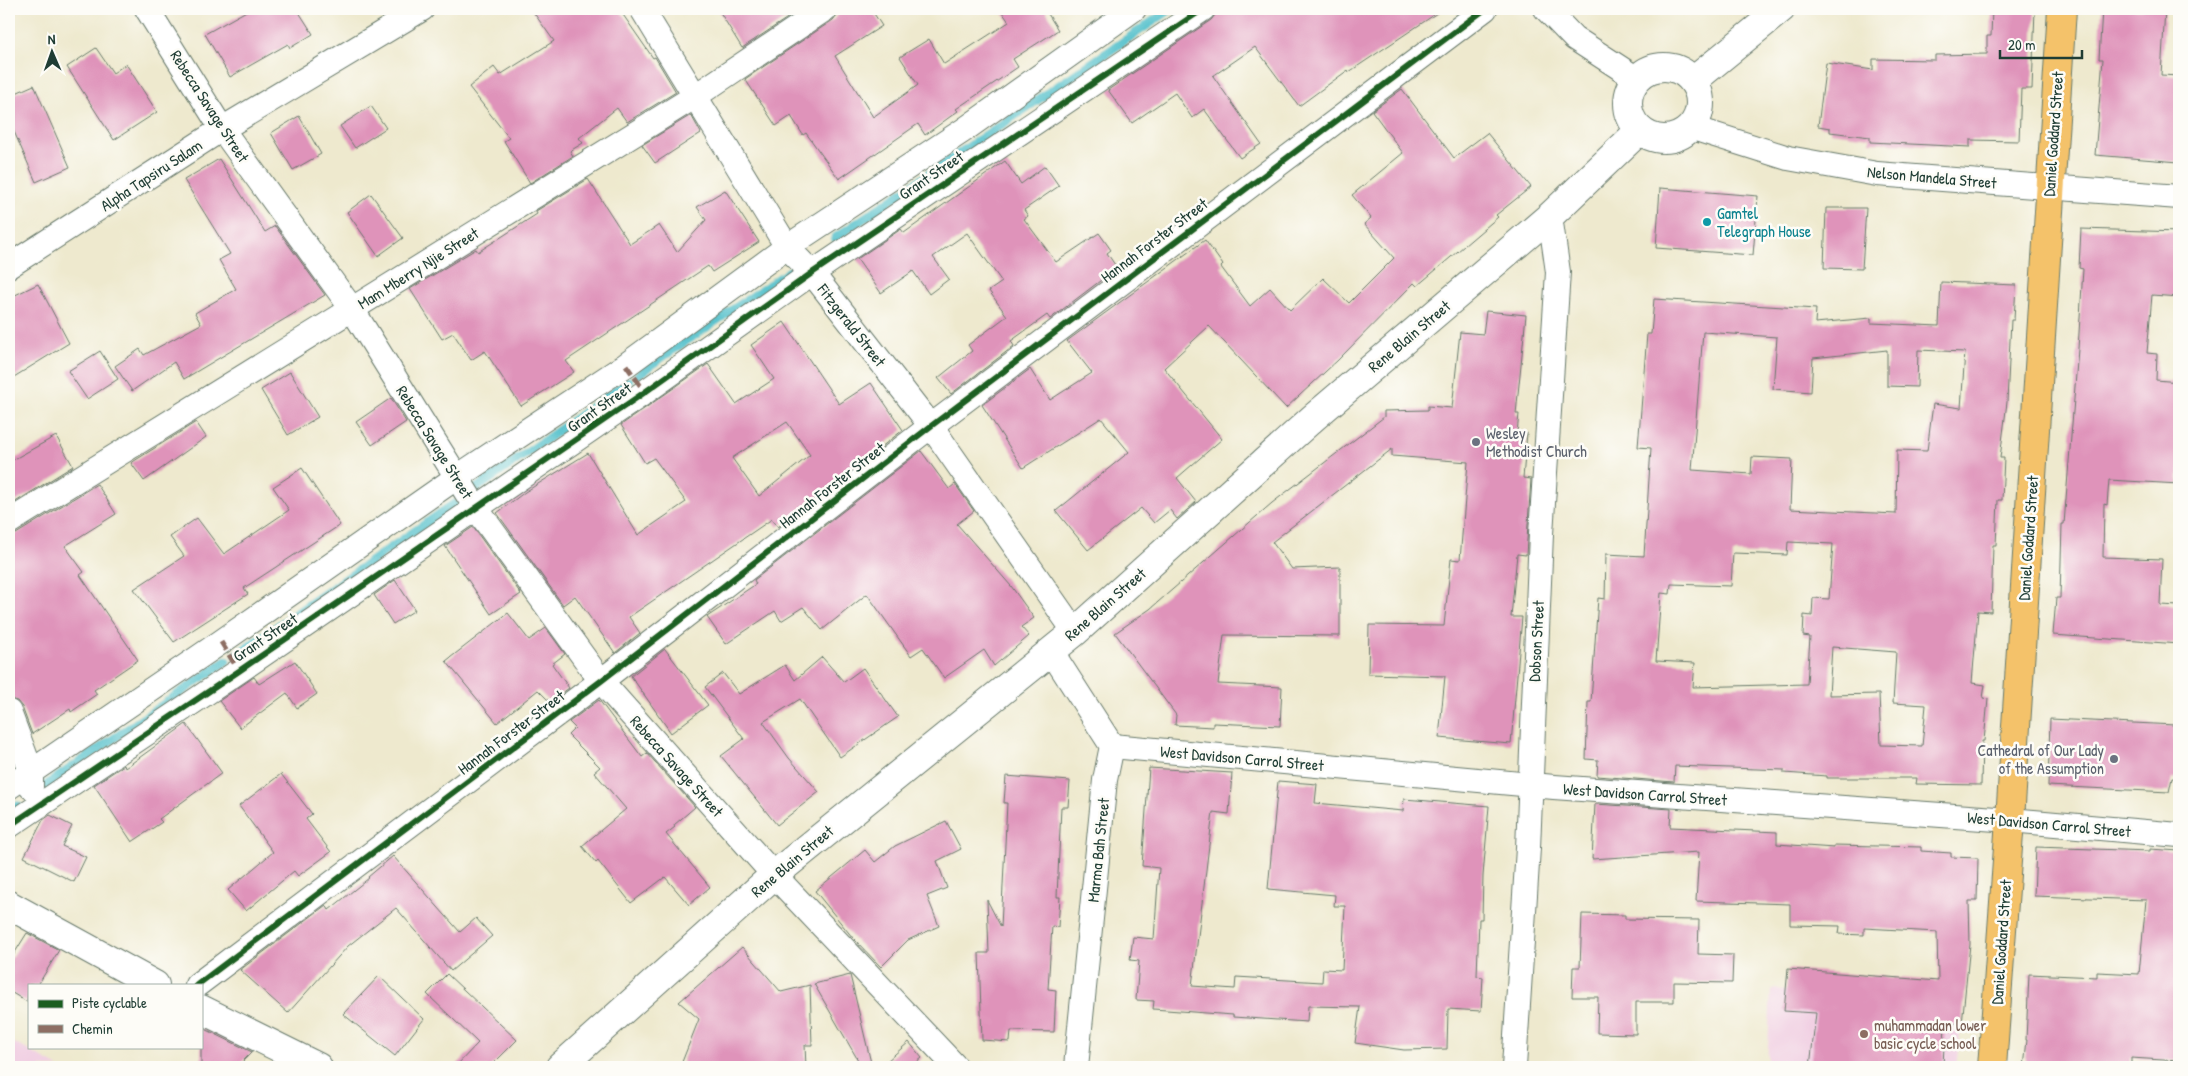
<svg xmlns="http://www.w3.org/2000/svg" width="2188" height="1076" font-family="'Patrick Hand',sans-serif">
<rect width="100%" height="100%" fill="#fdfcf7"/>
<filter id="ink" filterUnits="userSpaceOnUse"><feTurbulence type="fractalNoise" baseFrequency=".02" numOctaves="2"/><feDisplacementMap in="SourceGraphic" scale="10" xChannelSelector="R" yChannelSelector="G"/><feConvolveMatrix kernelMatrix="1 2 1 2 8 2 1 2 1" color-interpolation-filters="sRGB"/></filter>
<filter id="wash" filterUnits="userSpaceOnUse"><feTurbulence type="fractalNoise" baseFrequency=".0096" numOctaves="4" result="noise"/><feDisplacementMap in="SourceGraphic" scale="20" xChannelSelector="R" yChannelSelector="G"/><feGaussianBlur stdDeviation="1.12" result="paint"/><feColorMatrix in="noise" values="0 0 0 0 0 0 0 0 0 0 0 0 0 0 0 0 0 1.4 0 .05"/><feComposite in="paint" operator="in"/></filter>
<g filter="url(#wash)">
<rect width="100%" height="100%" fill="#eee9ce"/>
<g fill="#f1d0e3">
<polygon points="1771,989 1964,1002 1956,1067 1767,1067"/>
<polygon points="9,1040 59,1067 9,1067"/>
</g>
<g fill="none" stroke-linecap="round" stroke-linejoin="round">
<g stroke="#54c1cc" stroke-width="9">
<polyline points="835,238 1171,9"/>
<polyline points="638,375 652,364 790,271"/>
<polyline points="477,488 629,381"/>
<polyline points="236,655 454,504"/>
<polyline points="35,793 226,661"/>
<polyline points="9,811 18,806"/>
</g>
</g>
<g id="blocks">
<g fill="#df93ba" fill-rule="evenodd">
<polygon points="250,9 297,9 313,34 290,48 288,44 230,77 205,34"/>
<polygon points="531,9 619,9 653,58 655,57 676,92 627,122 617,108 579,138 583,143 570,151 573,156 530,183 504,141 509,138 469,87 494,67 500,75 554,41"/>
<polygon points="718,9 801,9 742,48"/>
<polygon points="839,9 871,9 882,26 835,56 873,117 918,85 900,57 929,39 944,64 1009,22 1000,9 1045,9 1058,30 1013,59 1018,67 956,109 958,111 925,135 918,124 839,179 806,133 803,135 791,116 776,126 745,79 833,20 837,15"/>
<polygon points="1217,9 1443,9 1349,72 1348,70 1299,106 1255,47 1213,76 1261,144 1240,158 1204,109 1192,118 1175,93 1132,123 1108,90 1211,20 1215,15"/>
<polygon points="1992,9 2035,9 2032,89 2021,89 2019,141 1970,140 1970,147 1870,142 1870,137 1830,132 1830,128 1818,126 1826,63 1873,70 1873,59 1935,60 1935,55 1987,54 1987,36 1991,36"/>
<polygon points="2102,9 2165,9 2161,75 2179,76 2179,162 2095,155 2103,59 2099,59"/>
<polygon points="96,48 113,73 126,64 157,112 114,140 67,67"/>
<polygon points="34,85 70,167 36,182 9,120 9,96"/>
<polygon points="1402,89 1454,158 1487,133 1531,187 1496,215 1498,217 1417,286 1414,283 1338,360 1286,408 1209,326 1164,368 1222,439 1177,478 1196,502 1177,519 1170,510 1154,523 1141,508 1088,550 1056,511 1129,452 1101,418 1023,468 982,405 1030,369 1050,400 1092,373 1067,341 1205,240 1223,265 1221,267 1250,306 1270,288 1290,310 1323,278 1349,303 1394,258 1364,224 1371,218 1352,195 1403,153 1372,111"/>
<polygon points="371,106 386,128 355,148 340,126"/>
<polygon points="691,115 701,133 655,163 642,145"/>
<polygon points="299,116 321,154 293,170 271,133"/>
<polygon points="219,159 265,232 275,226 325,295 184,379 174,362 132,391 115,366 140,349 144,355 201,324 195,313 236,289 219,260 230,254 184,180"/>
<polygon points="1005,161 1021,184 1045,166 1059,186 1024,210 1028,216 1024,219 1056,262 1099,233 1111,250 1107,253 1117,268 1050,319 1047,315 1011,341 1014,346 951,394 938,378 972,351 968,345 1007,316 989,291 1002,282 967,233 933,257 949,279 929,294 913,271 881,293 857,259 901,229 904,233"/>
<polygon points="588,179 630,244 659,225 677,252 706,220 697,207 725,190 759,242 712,272 708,266 566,361 574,372 521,406 485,351 471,360 453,333 442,339 410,289 476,249 478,252 537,214 536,211"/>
<polygon points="1660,188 1758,196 1753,255 1656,248"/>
<polygon points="371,194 403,238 378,256 347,212"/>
<polygon points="1826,208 1866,208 1862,269 1824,268"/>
<polygon points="2081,229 2179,232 2179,297 2152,295 2147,353 2157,354 2156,380 2179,382 2179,484 2109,480 2107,505 2104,504 2103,557 2162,559 2160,605 2179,606 2179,644 2053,635 2056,598 2060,598 2062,524 2064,524 2078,349 2083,269 2079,268"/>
<path d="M 1941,282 L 2016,285 L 2014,320 L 2011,320 L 2007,402 L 2000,458 L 2004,458 L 2002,500 L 1998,500 L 1996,545 L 1993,545 L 1991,612 L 1978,611 L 1972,683 L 1985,685 L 1983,698 L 1988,699 L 1984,741 L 1982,741 L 1981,785 L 1916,784 L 1917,778 L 1827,778 L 1827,776 L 1784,773 L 1784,770 L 1675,766 L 1674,782 L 1597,776 L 1598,760 L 1586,759 L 1588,702 L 1591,702 L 1598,598 L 1605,599 L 1606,554 L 1644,556 L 1651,448 L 1638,447 L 1647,334 L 1651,334 L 1654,299 L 1816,309 L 1815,323 L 1871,318 L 1871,323 L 1939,326 ZM 1703,332 L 1777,337 L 1773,389 L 1811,392 L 1813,358 L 1887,350 L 1887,386 L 1917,387 L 1918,350 L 1965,352 L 1961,408 L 1933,404 L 1927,451 L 1897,450 L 1896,514 L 1790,509 L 1792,459 L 1752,457 L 1751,474 L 1692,470 ZM 1788,542 L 1833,544 L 1829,599 L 1813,598 L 1812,616 L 1804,615 L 1803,636 L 1810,637 L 1807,684 L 1693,687 L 1695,663 L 1656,661 L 1661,593 L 1670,594 L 1671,584 L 1731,586 L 1733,553 L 1787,555 ZM 1832,647 L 1896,652 L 1893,703 L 1926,705 L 1922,746 L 1881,745 L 1879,694 L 1829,695 Z"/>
<polygon points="38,284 69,343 9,380 9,298"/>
<polygon points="1486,311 1526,315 1516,414 1519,414 1517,433 1527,433 1523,478 1531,479 1526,555 1517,554 1511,617 1522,617 1511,744 1439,738 1445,676 1368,674 1369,625 1444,626 1451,559 1460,560 1468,462 1392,456 1392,449 1272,542 1292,569 1340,567 1340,636 1224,635 1218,684 1282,687 1280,726 1213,723 1213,727 1175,725 1176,715 1115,633 1150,609 1272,503 1384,417 1384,411 1428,410 1428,406 1452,408 1460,332 1483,334"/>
<path d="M 784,322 L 839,404 L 871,383 L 903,430 L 778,527 L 772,519 L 629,617 L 640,633 L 615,653 L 575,596 L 563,605 L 497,513 L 525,492 L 588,453 L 638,535 L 686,502 L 654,458 L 645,463 L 621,425 L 708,364 L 736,404 L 774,379 L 751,345 ZM 787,422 L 810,455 L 759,496 L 732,458 Z"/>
<polygon points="100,351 118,379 87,399 68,371"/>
<polygon points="290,372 318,417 288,435 261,390"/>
<polygon points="391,398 406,422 372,445 356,422"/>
<polygon points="196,422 206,437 144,481 131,463"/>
<polygon points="56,436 73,466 9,506 9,462"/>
<polygon points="921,451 949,489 955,484 974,511 957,524 1011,586 1034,618 1021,627 1029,636 994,666 984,650 944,678 923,648 911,656 867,594 822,630 803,607 781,621 775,611 726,644 707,617 756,584 754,580"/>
<polygon points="302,468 340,525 244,588 248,594 174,642 134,589 184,556 170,537 197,518 224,554 289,510 273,487"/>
<polygon points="97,484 116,514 65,546 84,572 80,575 138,660 94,690 97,694 71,712 70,709 32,734 22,707 17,701 9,699 9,536 16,534"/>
<polygon points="473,527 521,594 491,614 445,546"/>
<polygon points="395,580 415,610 393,624 374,595"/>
<polygon points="508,613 529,640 546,628 565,654 552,664 569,688 550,702 538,690 497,723 446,661"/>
<polygon points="665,649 708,705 671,733 631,676"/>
<polygon points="822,657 844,682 863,668 898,717 840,757 800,699 763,722 789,758 819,792 777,825 721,756 744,739 705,687 723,673 739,694 785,665 795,680"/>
<polygon points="295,661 317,694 297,708 287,693 240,728 219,701 254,677 259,684"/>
<polygon points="599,700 642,757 647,753 695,807 674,825 675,827 666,834 710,887 689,905 665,877 631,903 598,861 596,863 582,846 626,809 594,772 600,767 568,735 575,728 569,722"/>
<polygon points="2050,719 2175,725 2174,739 2179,739 2179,779 2172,778 2169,792 2048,786"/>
<polygon points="186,724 222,773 159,819 162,822 132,842 94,785 124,765 125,768"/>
<polygon points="1149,768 1232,773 1229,814 1213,812 1192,986 1235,989 1236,977 1322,982 1323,969 1342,970 1345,906 1334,906 1335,895 1268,889 1278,781 1317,784 1315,803 1403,811 1404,799 1489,806 1483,876 1482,919 1479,919 1477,976 1483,977 1481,1011 1448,1009 1447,1049 1404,1050 1355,1043 1360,1007 1308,1006 1307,1022 1233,1017 1233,1015 1153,1009 1154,1001 1136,1000 1139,961 1130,960 1133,937 1154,939 1159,868 1142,866"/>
<polygon points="281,774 312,814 306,819 331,852 298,876 294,871 246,911 228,890 273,852 239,806"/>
<polygon points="1006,776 1070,781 1068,807 1061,807 1057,897 1060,897 1058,927 1052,926 1048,989 1056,990 1054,1032 1011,1031 1010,1042 982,1040 979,953 989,953 987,900 1001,927 1007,803 1004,803"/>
<polygon points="1595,804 1671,809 1670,827 1777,832 1777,844 1834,848 1834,845 1921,847 1921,851 1951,853 1951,857 1978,858 1977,901 1969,901 1970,944 1962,1024 1945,1023 1943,1067 1810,1067 1816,1013 1784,1011 1788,969 1938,981 1937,932 1864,928 1864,935 1839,934 1840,926 1790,925 1790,904 1696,901 1699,852 1592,859"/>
<polygon points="50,815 72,826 62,846 86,857 74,882 24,857 43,820"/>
<polygon points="946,821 961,849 937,861 947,888 927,896 939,926 908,940 881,967 853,938 815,891 865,850 875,862 895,846"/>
<polygon points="2036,847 2150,851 2150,849 2179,851 2179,1061 2131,1058 2131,1067 2024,1067 2027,1040 2026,1040 2029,974 2097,977 2097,972 2139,974 2146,900 2034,896"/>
<polygon points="393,856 460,932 476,918 492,936 451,971 396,908 348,946 288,1013 240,970 326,905 329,910 369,878 368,877"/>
<polygon points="1582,914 1625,915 1625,919 1699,920 1698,954 1733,955 1732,983 1674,982 1674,1002 1636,1002 1636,1034 1597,1033 1598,997 1572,997 1573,967 1580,967"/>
<polygon points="27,933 59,950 38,985 29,985 27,1002 9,991 9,962"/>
<polygon points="742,947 781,992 810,985 812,1045 805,1045 806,1067 680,1067 699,1019 679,1002"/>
<polygon points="447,974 517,1040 490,1067 455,1067 478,1043 427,994"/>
<polygon points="850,975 872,1067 862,1067 814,984"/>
<polygon points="379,976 424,1019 395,1056 343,1014"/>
<polygon points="201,1027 252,1052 237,1067 201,1067"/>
<polygon points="909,1042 922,1058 911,1067 880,1067"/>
</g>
</g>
</g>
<g filter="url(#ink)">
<use href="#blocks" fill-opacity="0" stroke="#67796a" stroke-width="1"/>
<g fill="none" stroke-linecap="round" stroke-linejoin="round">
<defs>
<g id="minor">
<polyline points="147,9 222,129 352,309 476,508 601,681 774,875 956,1067"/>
<polyline points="642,9 787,247 812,273 931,426 1075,632"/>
<polyline points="1546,9 1574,38 1637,79"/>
<polyline points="1690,127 1788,158 1877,174 2179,197"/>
<polyline points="9,266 222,129 422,9"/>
<polyline points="9,522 694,97 825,9"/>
<polyline points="1051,651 1112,746 1105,780 1076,1067"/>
<polyline points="9,712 31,771 31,787"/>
<polyline points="1112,746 1554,787 2010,820 2179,835"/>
<polyline points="9,787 221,642 457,477 626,365 787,247 964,130 1134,9"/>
<polyline points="9,826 239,671 645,392 812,273 1203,9"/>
<polyline points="197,985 601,681 931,426 1485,9"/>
<polyline points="1514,1067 1528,848 1541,534 1558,272 1550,216"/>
</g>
<g id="tertiary">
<circle cx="1664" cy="103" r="36"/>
<polyline points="1693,81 1781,9"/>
<polyline points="9,905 155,985"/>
<polyline points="201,1009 318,1067"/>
<polyline points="560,1067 774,875 1075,632 1313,418 1550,216 1640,130"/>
</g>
<polyline id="trunk" points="1992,1067 2010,820 2062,9"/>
</defs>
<use href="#minor" stroke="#67796a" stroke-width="26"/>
<use href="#tertiary" stroke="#67796a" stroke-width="30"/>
<use href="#trunk" stroke="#67796a" stroke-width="30"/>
<use href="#minor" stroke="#fff" stroke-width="24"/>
<use href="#tertiary" stroke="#fff" stroke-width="28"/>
<use href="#trunk" stroke="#f4c26a" stroke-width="28"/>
<g stroke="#8d6e63" stroke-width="5" stroke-dasharray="10 5" stroke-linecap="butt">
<polyline points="626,365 645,392"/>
<polyline points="221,642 239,671"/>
</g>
<defs>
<g id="cycleway">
<polyline points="9,826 239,671 645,392 812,273 1203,9"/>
<polyline points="197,985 601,681 931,426 1485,9"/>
</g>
</defs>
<use href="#cycleway" stroke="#fdfcf7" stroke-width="9"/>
<use href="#cycleway" stroke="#1b5e20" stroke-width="6"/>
</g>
</g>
<circle fill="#0f9aa8" stroke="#fdfcf7" stroke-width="2" cx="1707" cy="222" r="5"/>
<g fill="#6b7280" stroke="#fdfcf7" stroke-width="2">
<circle cx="1476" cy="442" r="5"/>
<circle cx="2114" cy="759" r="5"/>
</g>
<circle fill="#8d6e63" stroke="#fdfcf7" stroke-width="2" cx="1864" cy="1034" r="5"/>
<g text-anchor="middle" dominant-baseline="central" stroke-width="5" stroke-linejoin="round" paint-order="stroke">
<g font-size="16" fill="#1f3d34" stroke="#fdfcf7">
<text transform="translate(210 106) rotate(57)">Rebecca Savage Street</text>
<text transform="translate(2053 134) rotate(-86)">Daniel Goddard Street</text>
<text transform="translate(151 175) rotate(-33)">Alpha Tapsiru Salam</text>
<text transform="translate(931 175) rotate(-34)">Grant Street</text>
<text transform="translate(1932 177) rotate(5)">Nelson Mandela Street</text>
<text transform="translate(1154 240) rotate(-37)">Hannah Forster Street</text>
<text transform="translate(418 268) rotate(-32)">Mam Mberry Njie Street</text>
<text transform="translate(852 325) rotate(52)">Fitzgerald Street</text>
<text transform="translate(1409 336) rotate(-40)">Rene Blain Street</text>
<text transform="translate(599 407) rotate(-35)">Grant Street</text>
<text transform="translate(435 442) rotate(58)">Rebecca Savage Street</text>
<text transform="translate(832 485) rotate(-38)">Hannah Forster Street</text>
<text transform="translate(2028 538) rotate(-86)">Daniel Goddard Street</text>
<text transform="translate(1105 604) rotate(-41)">Rene Blain Street</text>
<text transform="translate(265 637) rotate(-34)">Grant Street</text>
<text transform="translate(1536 641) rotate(-87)">Dobson Street</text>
<text transform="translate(511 732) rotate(-37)">Hannah Forster Street</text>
<text transform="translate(1242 758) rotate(5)">West Davidson Carrol Street</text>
<text transform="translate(677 766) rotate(48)">Rebecca Savage Street</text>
<text transform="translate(1645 794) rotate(4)">West Davidson Carrol Street</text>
<text transform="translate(2049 824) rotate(5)">West Davidson Carrol Street</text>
<text transform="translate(1098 850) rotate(-84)">Marma Bah Street</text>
<text transform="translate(792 861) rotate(-40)">Rene Blain Street</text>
<text transform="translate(2001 942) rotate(-86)">Daniel Goddard Street</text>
</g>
<g font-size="16" fill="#0d838f" stroke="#fdfcf7" text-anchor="start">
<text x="1717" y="213">Gamtel<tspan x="1717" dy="18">Telegraph House</tspan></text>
</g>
<g font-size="16" fill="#5b616d" stroke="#fdfcf7" text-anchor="start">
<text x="1486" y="433">Wesley<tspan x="1486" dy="18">Methodist Church</tspan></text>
<text x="2104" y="750" text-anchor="end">Cathedral of Our Lady<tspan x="2104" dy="18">of the Assumption</tspan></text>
</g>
<g font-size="16" fill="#785e54" stroke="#fdfcf7" text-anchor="start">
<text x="1874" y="1025">muhammadan lower<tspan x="1874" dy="18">basic cycle school</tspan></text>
</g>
</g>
<rect width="2188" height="1076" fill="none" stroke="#fdfcf7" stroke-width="30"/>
<rect x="28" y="984" width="175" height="65" fill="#fdfcf7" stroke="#a4b0a9"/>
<rect x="38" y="1000" width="25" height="8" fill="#1b5e20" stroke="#a4b0a9"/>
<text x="72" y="1008" font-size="15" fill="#1f3d34">Piste cyclable</text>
<rect x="38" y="1025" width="25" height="8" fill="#8d6e63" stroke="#a4b0a9"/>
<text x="72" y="1034" font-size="15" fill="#1f3d34">Chemin</text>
<g transform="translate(52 52) rotate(358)" stroke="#fdfcf7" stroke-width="4" paint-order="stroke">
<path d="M0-4L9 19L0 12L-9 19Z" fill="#1f3d34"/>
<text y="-8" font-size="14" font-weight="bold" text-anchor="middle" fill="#1f3d34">N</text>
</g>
<path d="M2000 50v8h82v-8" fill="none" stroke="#1f3d34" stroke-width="2.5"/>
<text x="2008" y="50" font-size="15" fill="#1f3d34" stroke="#fdfcf7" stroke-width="4" paint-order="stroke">20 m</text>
</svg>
